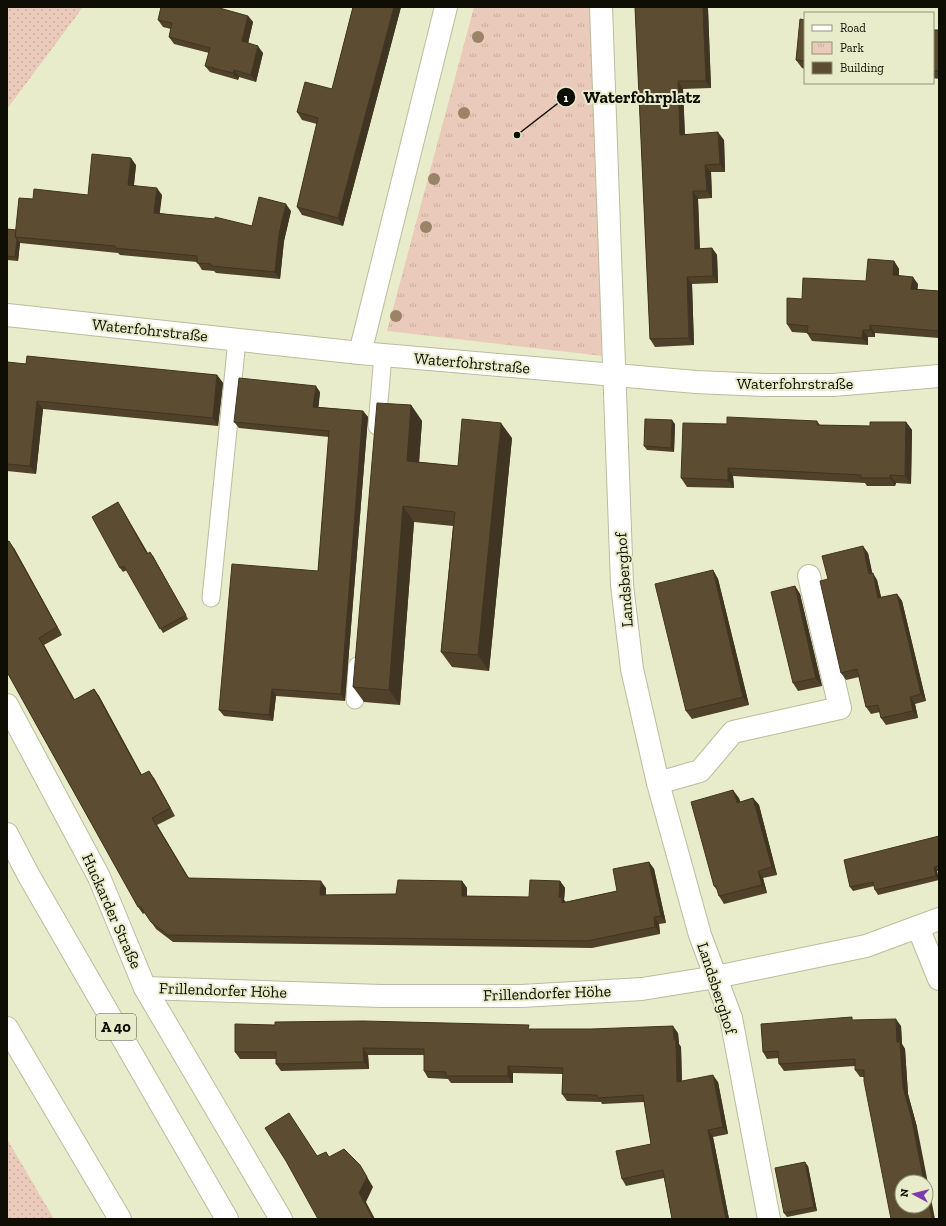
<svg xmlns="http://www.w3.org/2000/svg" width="946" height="1226" font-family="'Zilla Slab',serif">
<defs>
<pattern id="grass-dots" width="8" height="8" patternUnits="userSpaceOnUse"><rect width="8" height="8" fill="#eacabb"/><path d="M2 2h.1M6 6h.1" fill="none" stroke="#c8ac9f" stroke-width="1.8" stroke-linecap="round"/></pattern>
<pattern id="park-tufts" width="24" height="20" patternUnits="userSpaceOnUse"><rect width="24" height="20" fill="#eacabb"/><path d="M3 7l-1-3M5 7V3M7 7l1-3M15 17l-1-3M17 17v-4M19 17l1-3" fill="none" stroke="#c8ac9f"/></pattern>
</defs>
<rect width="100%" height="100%" fill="#e9ecca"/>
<g fill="url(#grass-dots)">
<polygon points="7,7 83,7 7,109"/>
<polygon points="7,1139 54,1219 7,1219"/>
</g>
<polygon fill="url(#park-tufts)" points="474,7 591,7 602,356 387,331"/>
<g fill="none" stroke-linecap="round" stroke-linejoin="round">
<defs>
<g id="lane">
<polyline points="377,426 383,355"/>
<polyline points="211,598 237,340"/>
<polyline points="355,700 357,666"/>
</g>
<g id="street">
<polyline points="601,7 622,585 632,669 658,783 700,935 731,1018 769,1219"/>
<polyline points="7,315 360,353 696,382 764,385 833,385 939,376"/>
<polyline points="360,353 446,7"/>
<polyline points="7,705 99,877 145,988 281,1219"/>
<polyline points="658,783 700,771 733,732 840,708 809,576"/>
<polyline points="918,927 939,979"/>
<polyline points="145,988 381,996 522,996 642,989 716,977 866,946 939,919"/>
</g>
<g id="highway">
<polyline points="7,834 29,876 227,1219"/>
<polyline points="7,1028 120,1219"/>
</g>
</defs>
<use href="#lane" stroke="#babd9c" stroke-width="19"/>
<use href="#street" stroke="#babd9c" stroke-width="24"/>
<use href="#highway" stroke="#babd9c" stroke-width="24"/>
<use href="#lane" stroke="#fff" stroke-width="17"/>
<use href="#street" stroke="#fff" stroke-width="22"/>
<use href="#highway" stroke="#fff" stroke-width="22"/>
</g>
<g fill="#9a8367">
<circle cx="478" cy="37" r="6"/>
<circle cx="464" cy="113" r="6"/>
<circle cx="434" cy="179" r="6"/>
<circle cx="426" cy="227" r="6"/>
<circle cx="396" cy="316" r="6"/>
</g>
<g fill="#4f412a">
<polygon points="353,7 401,7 343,226 302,215 297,207 317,124 302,120 297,112 332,89"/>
<polygon points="635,7 707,7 708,9 711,88 683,89 685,134 724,140 725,172 711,172 712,198 698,199 700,249 712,248 717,255 718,283 692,284 694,345 655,347 650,339"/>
<polygon points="248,16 253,22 248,43 263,53 256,82 239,77 238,80 210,72 205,66 209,53 174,44 169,37 171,29 163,27 158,20"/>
<polygon points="805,20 805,69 802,68 796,60"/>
<polygon points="933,30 939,30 939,79 933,78"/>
<polygon points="136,165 134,185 162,195 159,213 252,226 291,211 284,241 280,279 216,273 214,271 202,270 197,262 120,255 118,253 20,243 18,261 7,260 7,229 16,230 33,199 88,195"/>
<polygon points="894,261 899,269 899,276 918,284 917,289 939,291 939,338 875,333 875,337 868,337 868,345 812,341 807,333 792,332 787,324 802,299 866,281"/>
<polygon points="7,362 26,364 217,375 223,383 218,426 43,409 36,474 7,471"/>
<polygon points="320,392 318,407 363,411 368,417 345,701 276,696 273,721 224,716 219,710 318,571 329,437 239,428 234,422"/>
<polygon points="411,405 422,421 419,462 458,466 512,438 489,671 452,667 441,652 453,526 414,522 400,705 364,702 353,687"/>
<polygon points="817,421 820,425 870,426 906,422 912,430 911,484 896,483 895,486 867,486 865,483 733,476 734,488 687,487 681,478 727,424"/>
<polygon points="675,424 674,452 647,450 644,446"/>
<polygon points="121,507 148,553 153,556 188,619 163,633 127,570 123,572 120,568"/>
<polygon points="14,548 62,635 44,645 74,700 94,689 99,696 142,775 154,778 175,816 157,825 189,878 326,888 326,895 396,894 462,881 467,888 467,896 529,897 560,881 565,888 564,900 566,902 617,891 649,862 654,869 666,923 659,924 660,934 592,948 173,942 156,929 145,913 143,914 138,907 7,672"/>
<polygon points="868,553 872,573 877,580 881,597 897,594 902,601 926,701 915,704 918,718 886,725 881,718 880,712 871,714 866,707 859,677 846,680 841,673 828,579"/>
<polygon points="713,570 718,579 749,705 692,719 686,711"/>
<polygon points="795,586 800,594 822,686 798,691 793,683"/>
<polygon points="739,798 740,802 753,798 759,805 777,875 763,878 767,893 724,904 719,896 717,890 714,886"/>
<polygon points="939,836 939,871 937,871 939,880 878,895 875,890 874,886 853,891 850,887"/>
<polygon points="854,1020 901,1026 902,1044 905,1049 908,1094 917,1127 864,1077 860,1077 855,1070 855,1066 784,1071 779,1064 779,1058 767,1059 763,1052"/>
<polygon points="531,1029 678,1033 679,1044 681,1047 682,1081 718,1082 728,1134 713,1137 729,1219 672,1219 664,1178 626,1186 622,1179 651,1144 644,1102 602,1104 601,1102 567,1101 562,1094 563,1074 513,1073 513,1083 451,1083 448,1079 428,1078 424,1071 424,1055 368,1055 369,1069 281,1071 276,1064 276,1059 240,1059 235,1052"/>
<polygon points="808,1166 817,1211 787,1217 784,1213"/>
</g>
<g fill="#403522">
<polygon points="394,7 401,7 343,226 338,218"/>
<polygon points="703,7 707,7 708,9 711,88 706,81"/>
<polygon points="248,16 253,22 247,48 242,41"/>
<polygon points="258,46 263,53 256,82 251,75"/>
<polygon points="234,70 239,77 238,80 233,73"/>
<polygon points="678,81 683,89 685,142 680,135"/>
<polygon points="718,132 724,140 725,172 720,164"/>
<polygon points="131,158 136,165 133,192 128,185"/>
<polygon points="705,165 711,172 712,198 707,191"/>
<polygon points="157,188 162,195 159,220 154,213"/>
<polygon points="693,191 698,199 700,256 695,249"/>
<polygon points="286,204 291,211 284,241 280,279 275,272 279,234"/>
<polygon points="17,239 20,243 18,261 15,257"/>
<polygon points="712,248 717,255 718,283 713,276"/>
<polygon points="894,261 899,269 898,283 893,275"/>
<polygon points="687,277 692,284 694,345 689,338"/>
<polygon points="913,277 918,284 917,296 911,289"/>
<polygon points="870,325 875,333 875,337 870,330"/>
<polygon points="863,330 868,337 868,345 862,338"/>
<polygon points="217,375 223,383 218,426 213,418"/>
<polygon points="316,386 320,392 318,413 313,407"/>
<polygon points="37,401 43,409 36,474 30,466"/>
<polygon points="411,405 422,421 418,477 407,461"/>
<polygon points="363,411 368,417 345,701 341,694"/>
<polygon points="672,420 675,424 674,452 671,448"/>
<polygon points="906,422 912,430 911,484 905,476"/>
<polygon points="501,423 512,438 489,671 478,655"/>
<polygon points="728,468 733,476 734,488 728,480"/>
<polygon points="890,475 896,483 895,486 890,478"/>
<polygon points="118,502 121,507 150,558 147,554"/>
<polygon points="403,506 414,522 400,705 389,690"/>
<polygon points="9,541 14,548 62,635 57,627"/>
<polygon points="863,546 868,553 874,581 869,574"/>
<polygon points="150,552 153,556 188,619 186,615"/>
<polygon points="713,570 718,579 749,705 743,697"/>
<polygon points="873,573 877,580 883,605 878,598"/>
<polygon points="795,586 800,594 822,686 816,678"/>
<polygon points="897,594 902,601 926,701 921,694"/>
<polygon points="39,638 44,645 79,707 74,700"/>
<polygon points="94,689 99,696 146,783 141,775"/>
<polygon points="272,689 276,696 273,721 269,715"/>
<polygon points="910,697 915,704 918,718 913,711"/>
<polygon points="149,771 154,778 175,816 170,808"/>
<polygon points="733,790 739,798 743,810 737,803"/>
<polygon points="753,798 759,805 777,875 772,867"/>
<polygon points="152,818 157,825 193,886 188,878"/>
<polygon points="649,862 654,869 666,923 661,916"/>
<polygon points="934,867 937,871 939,880 936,876"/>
<polygon points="758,871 763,878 767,893 762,885"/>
<polygon points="321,881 326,888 325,902 320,895"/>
<polygon points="462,881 467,888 467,903 462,896"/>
<polygon points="560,881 565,888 564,900 567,904 562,903 559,897"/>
<polygon points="654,917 659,924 660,934 655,927"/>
<polygon points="896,1019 901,1026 902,1044 905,1049 908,1094 917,1127 935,1219 932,1219 926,1191 926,1182 924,1182 903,1087 897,1042"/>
<polygon points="673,1026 678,1033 679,1044 681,1047 682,1089 677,1082"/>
<polygon points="363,1048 368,1055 369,1069 364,1062"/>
<polygon points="508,1066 513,1073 513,1083 508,1076"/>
<polygon points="713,1075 718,1082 728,1134 723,1127"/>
<polygon points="289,1113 295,1123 323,1166 317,1156"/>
<polygon points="708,1130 713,1137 729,1219 726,1219"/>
<polygon points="805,1162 808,1166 817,1211 814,1207"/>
<polygon points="360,1165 366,1175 373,1187 366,1202 375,1219 373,1219 359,1193"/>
</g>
<g fill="#5c4c31" stroke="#403522">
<polygon points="161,7 216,7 248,16 242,41 258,46 251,75 234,70 233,73 205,66 210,48 169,37 172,23 158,20"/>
<polygon points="353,7 394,7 338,218 297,207 318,118 297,112 305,82 332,89"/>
<polygon points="635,7 703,7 706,81 678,81 680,135 718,132 720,164 705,165 707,191 693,191 695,249 712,248 713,276 687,277 689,338 650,339"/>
<polygon points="800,19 805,20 805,61 796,60"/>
<rect x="933" y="30" width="6" height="41"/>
<polygon points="92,154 131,158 128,185 157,188 154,213 215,219 215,217 252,226 259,197 286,204 279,234 275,272 211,266 211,264 197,263 197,256 115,248 115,246 15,237 19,198 33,199 34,189 88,195"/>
<polygon points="7,229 16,230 15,237 17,239 15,257 7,256"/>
<polygon points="868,259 894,261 893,275 913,277 911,289 939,291 939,331 870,325 870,330 863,330 862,338 807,333 808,326 787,324 787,298 802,299 803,278 866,281"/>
<polygon points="27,356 217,375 213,418 37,401 30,466 7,464 7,362 26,364"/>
<polygon points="239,378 316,386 313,407 363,411 341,694 272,689 269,715 219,710 232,564 318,571 329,431 234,422"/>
<polygon points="377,403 411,405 407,461 458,466 462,419 501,423 478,655 441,652 455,512 403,506 389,690 353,687"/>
<polygon points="727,417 817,421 817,425 870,426 870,422 906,422 905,476 890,475 890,478 861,478 861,475 728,468 728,480 681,478 683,423 727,424"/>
<polygon points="645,419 672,420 671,448 644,446"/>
<polygon points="118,502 147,554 150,552 186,615 160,629 124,566 120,568 92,517"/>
<polygon points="9,541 57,627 39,638 74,700 94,689 141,775 149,771 170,808 152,818 188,878 321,881 320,895 396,894 398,880 462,881 462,896 529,897 530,880 560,881 559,897 562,897 562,903 617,891 613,869 649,862 661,916 654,917 655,927 587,941 168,935 151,922 140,906 138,907 7,672 7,542"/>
<polygon points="863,546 869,574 873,573 878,598 897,594 921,694 910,697 913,711 881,718 878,705 866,707 857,669 841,673 820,581 828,579 822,556"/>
<polygon points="713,570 743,697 686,711 655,584"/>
<polygon points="795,586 816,678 793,683 771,592"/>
<polygon points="733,790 737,803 753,798 772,867 758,871 762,885 719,896 716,886 714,886 691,802"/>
<polygon points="939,836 939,866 934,867 936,876 875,890 873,882 850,887 844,860"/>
<polygon points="852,1017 852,1020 896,1019 897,1042 900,1042 903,1087 912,1120 924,1182 902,1182 902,1206 926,1206 926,1191 932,1219 891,1219 864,1081 864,1070 855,1070 855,1059 779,1064 778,1051 763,1052 761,1024"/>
<polygon points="363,1021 529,1025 528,1029 591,1029 673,1026 674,1040 676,1040 677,1082 713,1075 723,1127 708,1130 726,1219 672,1219 663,1170 622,1179 616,1151 651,1144 643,1095 598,1098 597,1095 562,1094 563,1068 508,1066 508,1076 446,1076 446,1072 424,1071 424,1049 363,1048 364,1062 276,1064 276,1052 235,1052 235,1024 275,1025 275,1022"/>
<polygon points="289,1113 317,1156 326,1152 329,1157 344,1149 360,1165 367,1177 359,1193 373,1219 318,1219 286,1161 265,1128"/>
<polygon points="805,1162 814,1207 784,1213 775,1168"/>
</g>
<g text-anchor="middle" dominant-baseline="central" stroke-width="4" stroke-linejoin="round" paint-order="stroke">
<rect fill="#e9ecca" stroke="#50513f" stroke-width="1" x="96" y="1014" width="40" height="26" rx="3"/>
<g font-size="15" font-weight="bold" fill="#0e0e04">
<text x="116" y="1027">A 40</text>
</g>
<g font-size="16" fill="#0e0e04" stroke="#e9ecca">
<text transform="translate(150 330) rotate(6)">Waterfohrstraße</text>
<text transform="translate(472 363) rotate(5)">Waterfohrstraße</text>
<text x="795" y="383">Waterfohrstraße</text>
<text transform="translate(624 580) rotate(-94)">Landsberghof</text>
<text transform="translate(112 911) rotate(66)">Huckarder Straße</text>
<text transform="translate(717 988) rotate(72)">Landsberghof</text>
<text transform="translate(223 990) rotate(2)">Frillendorfer Höhe</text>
<text transform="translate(547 993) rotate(-2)">Frillendorfer Höhe</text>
</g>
</g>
<path fill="none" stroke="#0e0e04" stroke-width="1.5" d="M517 135L566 97"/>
<g fill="#0e0e04" stroke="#e9ecca" stroke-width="1.5">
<circle cx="517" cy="135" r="4"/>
<circle cx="566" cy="97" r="10"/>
</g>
<g font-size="12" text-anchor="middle" font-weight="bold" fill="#fff">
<text x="566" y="102">1</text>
</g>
<g font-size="17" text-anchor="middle" font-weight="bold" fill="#0e0e04" stroke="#e9ecca" stroke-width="4" stroke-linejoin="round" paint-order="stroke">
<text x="642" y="103">Waterfohrplatz</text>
</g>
<rect width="946" height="1226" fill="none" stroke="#0e0e04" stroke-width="16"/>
<rect x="804" y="12" width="130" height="72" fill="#e9ecca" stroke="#91937b"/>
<rect x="812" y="25" width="20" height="6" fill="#ffffff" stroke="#91937b"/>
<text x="840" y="32" font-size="12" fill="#0e0e04">Road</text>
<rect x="812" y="42" width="20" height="12" fill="url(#park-tufts)" stroke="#91937b"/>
<text x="840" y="52" font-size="12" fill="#0e0e04">Park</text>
<rect x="812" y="62" width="20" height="12" fill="#5c4c31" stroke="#91937b"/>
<text x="840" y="72" font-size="12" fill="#0e0e04">Building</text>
<g transform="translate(914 1194) rotate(277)"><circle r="19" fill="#e9ecca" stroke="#91937b"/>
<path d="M0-3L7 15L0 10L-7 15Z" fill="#7e39ad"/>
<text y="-6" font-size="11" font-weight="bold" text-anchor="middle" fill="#0e0e04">N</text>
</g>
</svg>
